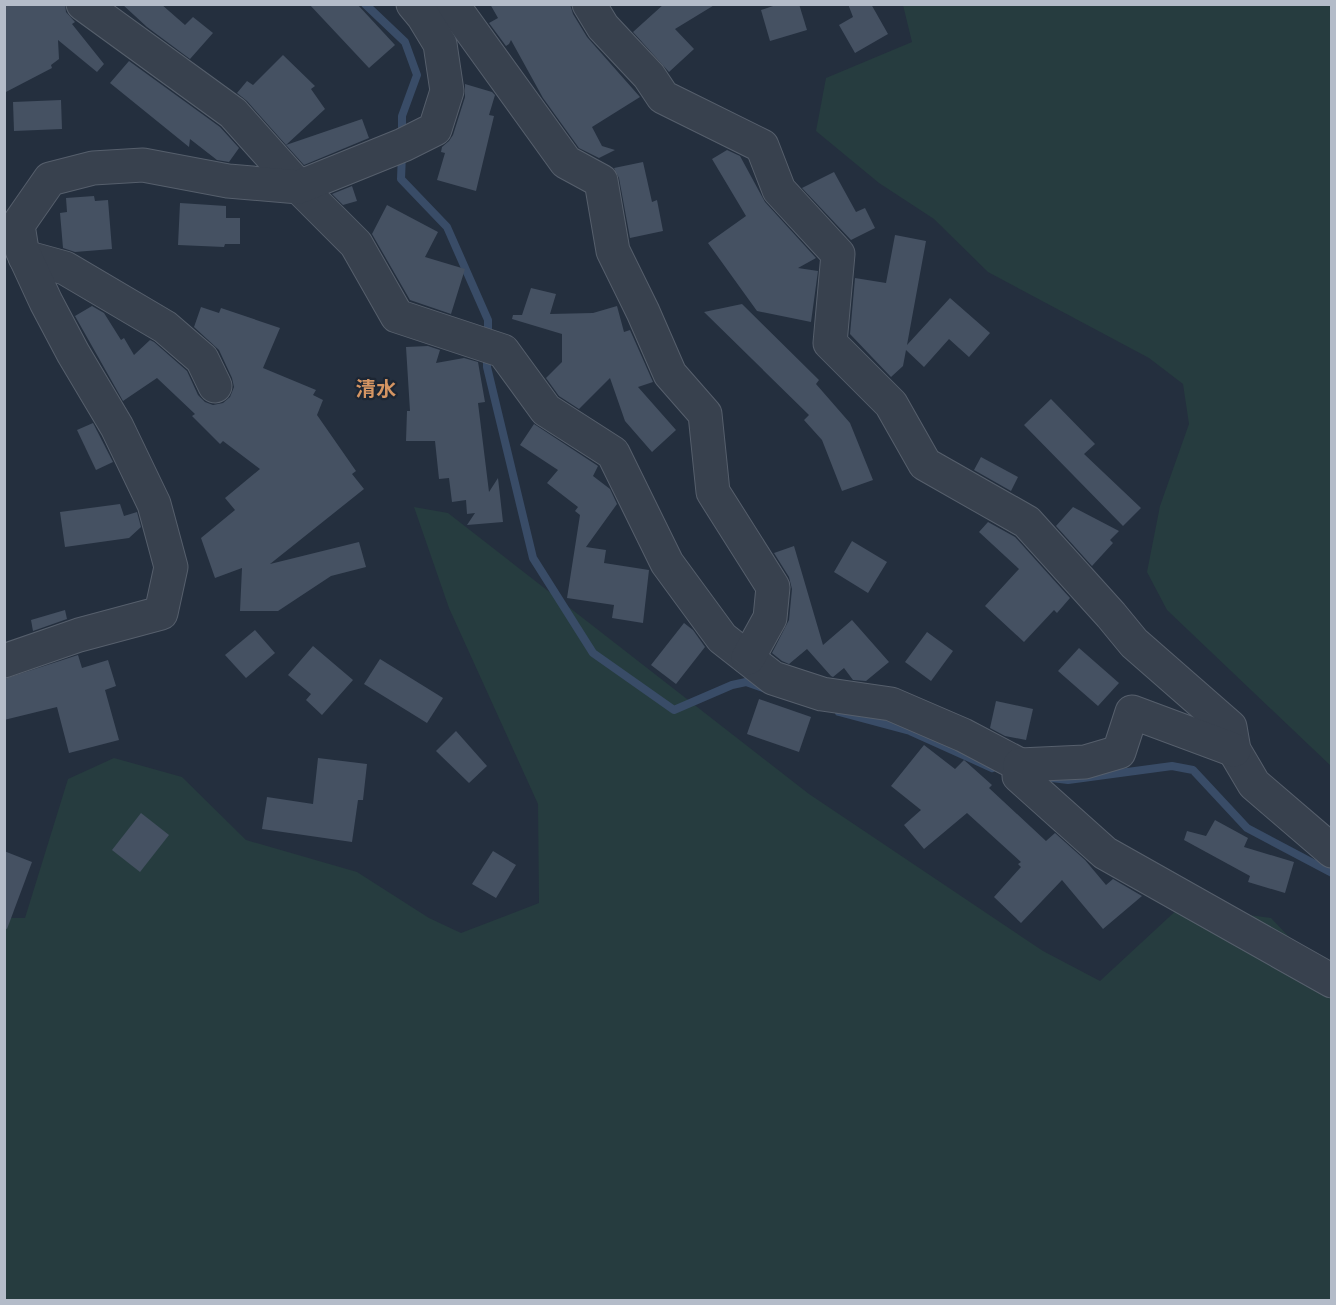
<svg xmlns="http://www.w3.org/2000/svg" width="1336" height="1305" font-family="'Sofia Sans Condensed','Noto Sans JP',sans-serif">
<rect width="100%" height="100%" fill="#242f3e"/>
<g fill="#263c3f">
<polygon points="903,5 1331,5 1331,766 1167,610 1147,572 1160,506 1189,424 1183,384 1149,358 988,272 934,219 879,183 816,131 826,78 912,42"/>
<polygon points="414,507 448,513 809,794 1043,951 1100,981 1181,906 1271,918 1331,981 1331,1300 5,1300 5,918 25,918 68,779 114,758 182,777 246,840 357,872 429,918 461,933 539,903 538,804 449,608"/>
</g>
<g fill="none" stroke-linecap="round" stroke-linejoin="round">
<g stroke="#394c67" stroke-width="8">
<polyline points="365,4 405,42 417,75 402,116 402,139"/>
<polyline points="402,154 401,179 447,227 488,320 488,339"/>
<polyline points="487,352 487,367 533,558 593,653 674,710 732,685 746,682 766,689"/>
<polyline points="839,712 910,731 992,768"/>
<polyline points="1052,778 1068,780 1172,766 1193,770 1247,828 1332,873"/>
</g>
</g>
<g fill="#455162">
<polygon points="4,4 65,4 66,12 75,22 72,24 104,64 97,72 58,40 59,59 51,65 52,68 4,93"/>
<polygon points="122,4 161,4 185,25 193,17 213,33 190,59 147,27"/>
<polygon points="309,4 357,4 395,45 369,68"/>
<polygon points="490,4 570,4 573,14 587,37 640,97 592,127 602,146 615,150 599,158 579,148 543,98 511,40 509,44 506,46 489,23 498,18"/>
<polygon points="664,4 716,4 675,29 694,49 669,72 633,32"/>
<polygon points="779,4 799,4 807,30 770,41 761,10"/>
<polygon points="848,4 871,4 888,34 855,53 839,25 853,17"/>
<polygon points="283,55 315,86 311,89 325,109 286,145 247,101 237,93 247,81 253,85"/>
<polygon points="129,61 220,127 239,148 229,162 217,160 190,139 189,147 110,83"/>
<polygon points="465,84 492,92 495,95 489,115 494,116 476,191 437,180 445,153 441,152 442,147 449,141 453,135 465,97"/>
<polygon points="61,100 62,129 14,131 13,102"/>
<polygon points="362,119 369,138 304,165 286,145"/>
<polygon points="727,150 740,156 765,202 816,258 798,268 818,271 811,322 757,311 708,243 746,216 712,159"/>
<polygon points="643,162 652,202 657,200 663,231 630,238 619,178 614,168"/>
<polygon points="834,172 856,212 865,208 875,228 851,240 802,188"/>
<polygon points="352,186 357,201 343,205 332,194"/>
<polygon points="94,196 95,201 108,200 112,249 75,252 63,248 60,213 67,212 66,198"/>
<polygon points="180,203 226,206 226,218 240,218 240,244 225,244 224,247 178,245"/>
<polygon points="387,205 438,232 425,257 465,269 451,314 410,300 372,234"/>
<polygon points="895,235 926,241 907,345 950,298 990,333 969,357 949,339 924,367 906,350 903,366 891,377 850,334 855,278 886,283"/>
<polygon points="531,288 556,294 550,314 593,313 617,306 624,332 630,330 653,382 638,387 676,430 652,452 625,421 610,378 579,409 559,396 546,378 562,362 562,334 512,319 513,315 522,315"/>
<polygon points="742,304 819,380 816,384 850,423 873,480 842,491 822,440 804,420 809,415 704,312"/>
<polygon points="92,306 104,313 121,340 124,338 134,355 150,340 154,342 187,371 198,395 205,402 213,405 223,403 230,397 234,387 232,378 219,350 194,327 201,307 219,313 221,308 280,328 263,368 316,390 313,395 323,400 317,415 356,471 352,474 364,489 270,564 359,542 366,567 331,576 278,611 240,611 242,568 215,578 201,538 235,510 225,498 260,469 223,441 220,444 192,416 195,414 157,378 123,401 75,316"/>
<polygon points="428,346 440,350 436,363 464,358 478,362 485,402 478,403 489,492 498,478 503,522 467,525 475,513 467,514 466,500 452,502 449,478 439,479 435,441 406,441 407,411 410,411 406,347"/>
<polygon points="1051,399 1095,444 1084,454 1141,508 1123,526 1024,425"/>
<polygon points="93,423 113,462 96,470 77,430"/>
<polygon points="534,424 598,466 593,476 610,489 617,504 586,547 606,550 604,563 649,570 643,623 612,618 614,605 567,598 580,515 575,511 578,507 547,483 558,470 520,445"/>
<polygon points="981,457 1018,477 1011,491 974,470"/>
<polygon points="120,504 124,516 137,512 141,527 129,538 65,547 60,512"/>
<polygon points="1073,507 1119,531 1110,540 1113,543 1092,566 1056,526"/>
<polygon points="988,522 1015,537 1070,598 1057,613 1054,610 1024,642 985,606 1019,569 979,532"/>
<polygon points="852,541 887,562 868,593 834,572"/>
<polygon points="794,546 823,645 852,620 889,662 866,681 853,680 844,668 833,677 831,676 807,649 789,664 782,661 772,653 789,620 792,589 789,577 774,553"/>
<polygon points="65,610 67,619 33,631 31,620"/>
<polygon points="684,623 693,630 705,647 676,684 651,665"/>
<polygon points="255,630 275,653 246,678 225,655"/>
<polygon points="927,632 953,651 931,681 905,662"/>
<polygon points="313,646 353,680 322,715 306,700 311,694 288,675"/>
<polygon points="1079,648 1119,683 1098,706 1058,671"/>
<polygon points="78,655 82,668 108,660 116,686 105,690 119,740 69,753 57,707 4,720 4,679"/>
<polygon points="380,659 443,698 427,723 364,684"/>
<polygon points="759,699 811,717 799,752 747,734"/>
<polygon points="996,701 1033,709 1026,740 1005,736 990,728"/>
<polygon points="456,731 487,766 469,783 436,751"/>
<polygon points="924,745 955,769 964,760 992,785 989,788 1046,841 1055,833 1085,860 1106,885 1113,879 1142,896 1103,929 1062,880 1021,923 994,897 1021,867 1018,864 1021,862 967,813 924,849 904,825 921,810 891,786"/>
<polygon points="318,758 367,764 363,800 358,800 352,842 262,829 267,797 313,804"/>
<polygon points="141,813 169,835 140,872 112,850"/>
<polygon points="1215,820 1248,838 1244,847 1294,862 1285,893 1248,882 1250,876 1184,840 1187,831 1206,836"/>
<polygon points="4,851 32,862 7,929 4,928"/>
<polygon points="493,851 516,865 496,898 472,884"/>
</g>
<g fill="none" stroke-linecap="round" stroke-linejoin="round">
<defs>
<g id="minor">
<polyline points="83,4 233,113 299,187 356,244 397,316 503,351 546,410 613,453 667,563 722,638 773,678 822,694 891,704 963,735 1020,765"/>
<polyline points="452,4 566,162 601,181 613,251 643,312 670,374 705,414 713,492 773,587 770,618 748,658"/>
<polyline points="589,4 603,27 649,76 663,97 762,146 779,190 838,254 830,343 891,404 925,464 1027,522 1111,615 1134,643 1230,727 1234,750 1254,784 1332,851"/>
<polyline points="25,257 65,268 165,327 202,359 215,386"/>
<polyline points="4,661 79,635 161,613 171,567 154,504 117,427 73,353 46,302 22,250 18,225 50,179 93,168 143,165 228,181 299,187 403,145 435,129 447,91 440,44 423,16 413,4"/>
<polyline points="1234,750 1132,712 1119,752 1085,762 1020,765 1019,776 1105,853 1332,981"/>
</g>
</defs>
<use href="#minor" stroke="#565f6c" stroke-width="35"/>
<use href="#minor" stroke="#38414e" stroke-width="33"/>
</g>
<g text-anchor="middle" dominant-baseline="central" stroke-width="4.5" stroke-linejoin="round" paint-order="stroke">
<g font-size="20" font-weight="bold" fill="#d59563" stroke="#1d2633">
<text x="376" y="390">清水</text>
</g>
</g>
<rect width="1336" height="1305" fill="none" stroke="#b4bcc9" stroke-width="12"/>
</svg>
